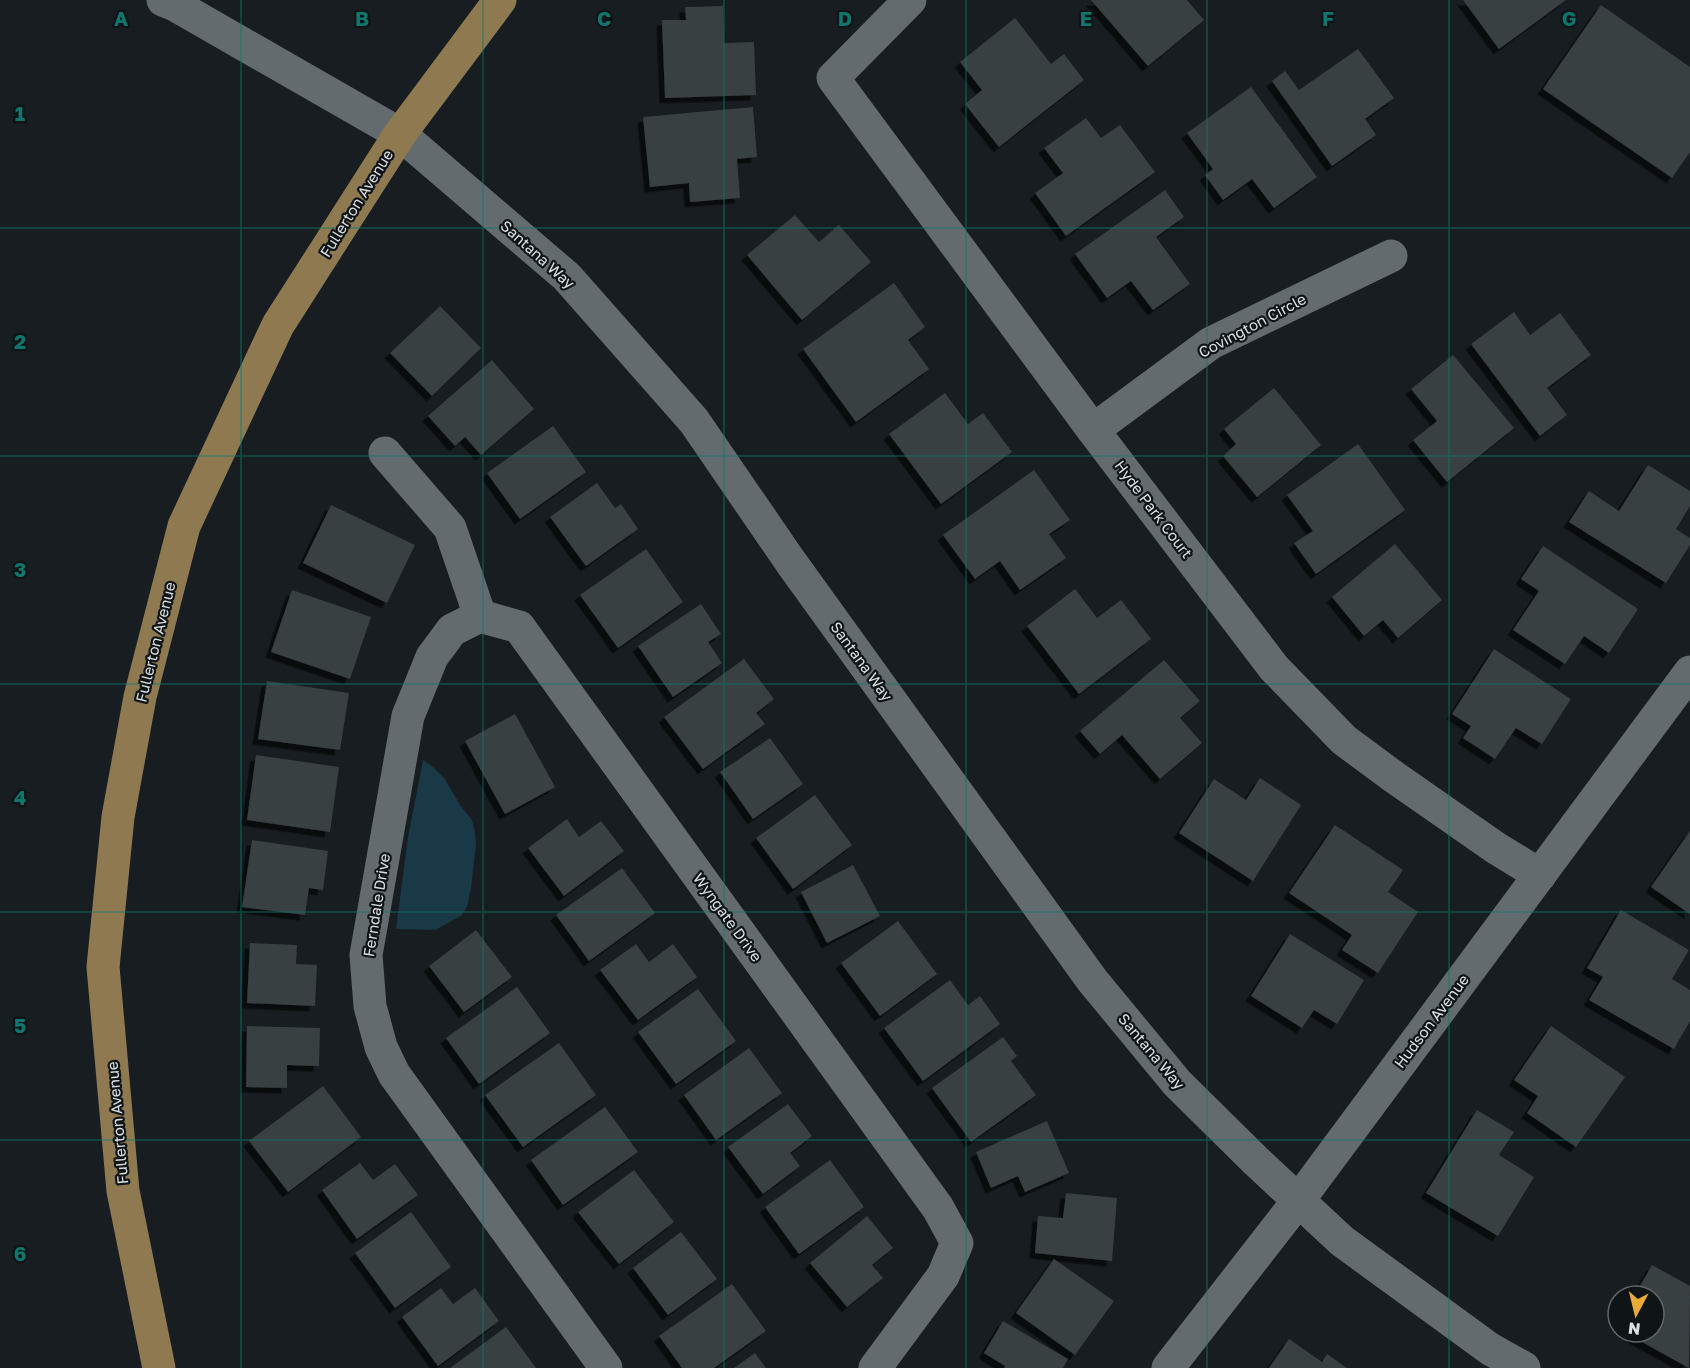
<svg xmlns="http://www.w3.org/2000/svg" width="1690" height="1368" font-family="'Golos Text',sans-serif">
<defs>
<filter id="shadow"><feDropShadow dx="-5.5" dy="5.5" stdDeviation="0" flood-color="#0009"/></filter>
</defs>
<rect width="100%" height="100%" fill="#171d20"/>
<polygon fill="#193946" points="423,760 434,768 445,779 460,805 472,820 475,833 476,845 471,888 467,907 461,916 435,930 396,929 408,837"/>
<g fill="#393f42" filter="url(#shadow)">
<polygon points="1091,0 1187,0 1204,20 1148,66"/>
<polygon points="1463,0 1566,0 1499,49"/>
<polygon points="1601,5 1690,67 1690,152 1672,178 1543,89"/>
<polygon points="723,6 724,43 754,42 756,95 665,98 662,20 686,20 685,7"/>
<polygon points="1015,18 1051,64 1064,54 1084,80 999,147 965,104 982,90 960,62"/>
<polygon points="1358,49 1394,98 1365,119 1376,135 1332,166 1272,81 1285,71 1299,90"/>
<polygon points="1251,87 1317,177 1274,208 1252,179 1223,200 1205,175 1213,169 1187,133"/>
<polygon points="753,107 757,157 737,159 740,198 690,202 689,183 650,187 643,117"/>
<polygon points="1086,118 1101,138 1120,125 1155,172 1066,236 1035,193 1063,173 1044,148"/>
<polygon points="1165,190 1184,217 1156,237 1190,284 1153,310 1131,281 1107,298 1075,254"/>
<polygon points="795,215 819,242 839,225 871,262 802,320 747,255"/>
<polygon points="894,283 925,327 908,340 929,369 856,422 803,349"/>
<polygon points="440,306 481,348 432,396 390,353"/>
<polygon points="1514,312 1530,335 1560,313 1591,355 1547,388 1567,415 1540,436 1471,344"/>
<polygon points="1453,355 1514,428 1447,482 1413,440 1437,421 1411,389"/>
<polygon points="492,360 534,409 481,455 465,437 455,446 428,416"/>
<polygon points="1274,388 1321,445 1257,497 1223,456 1236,444 1224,429"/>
<polygon points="945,393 968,424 983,413 1012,452 941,504 889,434"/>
<polygon points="553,426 586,472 520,519 487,473"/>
<polygon points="1358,444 1405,510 1316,574 1294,543 1313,531 1287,495"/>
<polygon points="1648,465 1690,491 1690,506 1676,529 1690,538 1690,545 1666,583 1569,522 1589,491 1619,511"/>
<polygon points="1034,470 1070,520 1049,534 1066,558 1020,590 1000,561 975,579 943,535"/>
<polygon points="597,483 615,508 621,504 638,529 586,566 550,517"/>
<polygon points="331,505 415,545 387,603 303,563"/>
<polygon points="1395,544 1442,600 1398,638 1383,620 1364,636 1332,597"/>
<polygon points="1543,546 1638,609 1609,653 1584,636 1565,664 1513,630 1539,591 1521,579"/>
<polygon points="646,549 683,602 618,648 580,595"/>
<polygon points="1075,589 1097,618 1121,600 1151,639 1079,694 1027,626"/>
<polygon points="292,590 371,617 350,679 271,652"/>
<polygon points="701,604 721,634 708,642 722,663 673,697 638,646"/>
<polygon points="1494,649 1571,699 1542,744 1516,728 1495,759 1463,738 1471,726 1452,714"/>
<polygon points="744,659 774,699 756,713 765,724 703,769 664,717"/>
<polygon points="1164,660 1200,701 1180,718 1202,743 1160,779 1122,735 1100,754 1080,731"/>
<polygon points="267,681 349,693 340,750 258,739"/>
<polygon points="515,714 555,787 505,814 465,741"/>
<polygon points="770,738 803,784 753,819 720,772"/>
<polygon points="256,755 339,767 330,832 247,820"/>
<polygon points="1260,778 1301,805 1253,881 1179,833 1214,779 1246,800"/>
<polygon points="815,795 852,845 793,889 756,838"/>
<polygon points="567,819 579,837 601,821 624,851 564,896 528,848"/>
<polygon points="1335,825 1403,870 1388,892 1418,912 1378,973 1342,950 1352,935 1289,893"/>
<polygon points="1690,831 1690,914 1651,887"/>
<polygon points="252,840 328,851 323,890 309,888 305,915 242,907"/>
<polygon points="853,865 880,916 827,943 801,892"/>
<polygon points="622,868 655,913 589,961 556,915"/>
<polygon points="1621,910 1689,950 1672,979 1690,990 1690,1021 1674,1049 1589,1000 1603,977 1587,968"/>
<polygon points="898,921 937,974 880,1016 841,963"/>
<polygon points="476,930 512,977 464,1012 429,966"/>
<polygon points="1290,934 1364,980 1337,1024 1314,1010 1302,1028 1251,996"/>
<polygon points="250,943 297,945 296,964 317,965 315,1006 247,1003"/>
<polygon points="636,944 649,962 673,944 697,977 638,1020 600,970"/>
<polygon points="950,980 968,1005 980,996 1000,1024 923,1081 884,1028"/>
<polygon points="517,987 550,1033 479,1084 446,1038"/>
<polygon points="698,989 736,1041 676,1084 638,1032"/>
<polygon points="247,1026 320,1028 319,1066 287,1065 287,1088 246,1087"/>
<polygon points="1551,1026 1625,1077 1576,1147 1527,1113 1538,1096 1514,1080"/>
<polygon points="1003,1037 1017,1056 1011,1061 1036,1095 971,1142 932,1088"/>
<polygon points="559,1043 596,1095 523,1147 485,1095"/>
<polygon points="749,1048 782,1093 716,1140 684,1095"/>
<polygon points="323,1086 361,1137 288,1192 249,1141"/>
<polygon points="788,1104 812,1136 790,1153 800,1166 763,1194 728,1147"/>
<polygon points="605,1107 638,1152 563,1205 531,1160"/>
<polygon points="1477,1110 1514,1132 1499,1155 1534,1177 1498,1236 1426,1193"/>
<polygon points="1047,1121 1069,1173 1025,1192 1018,1176 991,1188 976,1152"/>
<polygon points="830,1160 864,1207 799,1254 765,1207"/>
<polygon points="360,1163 373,1180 395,1164 418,1195 357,1239 322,1190"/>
<polygon points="634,1170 674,1222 619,1264 578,1212"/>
<polygon points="1066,1193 1117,1198 1112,1261 1035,1253 1038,1216 1063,1218"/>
<polygon points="411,1212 451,1267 395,1308 355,1253"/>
<polygon points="867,1216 893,1248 872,1265 883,1278 847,1307 810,1263"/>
<polygon points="681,1232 717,1279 668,1315 633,1268"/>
<polygon points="1054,1259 1114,1301 1075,1355 1016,1313"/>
<polygon points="1652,1265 1690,1286 1689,1368 1624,1332 1654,1332 1654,1296 1634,1296"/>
<polygon points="732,1284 766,1331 714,1368 682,1368 659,1336"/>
<polygon points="441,1288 453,1304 475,1288 499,1321 438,1366 402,1317"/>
<polygon points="1003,1321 1068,1359 1063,1368 1004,1368 1005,1366 984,1353"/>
<polygon points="506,1327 536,1368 450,1368"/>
<polygon points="1289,1339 1322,1362 1327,1354 1347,1368 1269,1368"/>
<polygon points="755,1353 766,1368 734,1368"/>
</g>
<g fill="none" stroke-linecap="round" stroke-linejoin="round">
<g stroke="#646b6e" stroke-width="33">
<polyline points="163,0 175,5 400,134 567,277 694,421 790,561 1092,980 1177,1083 1256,1161 1342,1241 1490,1349 1524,1368"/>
<polyline points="910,0 833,78 1093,430 1274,668 1344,740 1394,777 1496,848 1540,875"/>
<polyline points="1093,430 1211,343 1391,256"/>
<polyline points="385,453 450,528 480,616"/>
<polyline points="480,616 519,627 938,1208 957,1243 943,1276 875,1368"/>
<polyline points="480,616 452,630 432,657 408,716 366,955 370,1006 381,1047 394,1074 606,1368"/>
<polyline points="1168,1368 1298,1201 1690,672"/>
</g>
<polyline stroke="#8e7951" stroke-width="33" points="159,1368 123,1191 103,967 118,817 140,697 184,526 278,325 400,134 500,0"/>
</g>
<path fill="none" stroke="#0f766e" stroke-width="1.5" stroke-opacity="0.55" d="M 241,0 L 241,1368M 483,0 L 483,1368M 724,0 L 724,1368M 966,0 L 966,1368M 1207,0 L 1207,1368M 1449,0 L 1449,1368M 0,228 L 1690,228M 0,456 L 1690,456M 0,684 L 1690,684M 0,912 L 1690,912M 0,1140 L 1690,1140"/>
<g text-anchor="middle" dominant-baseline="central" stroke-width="4.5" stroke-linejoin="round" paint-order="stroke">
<g font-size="15" fill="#dce0e2" stroke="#0f1416">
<text transform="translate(356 203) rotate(-58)">Fullerton Avenue</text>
<text transform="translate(538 254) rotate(42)">Santana Way</text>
<text transform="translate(1252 325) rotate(-28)">Covington Circle</text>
<text transform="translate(1154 509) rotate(53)">Hyde Park Court</text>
<text transform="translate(155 642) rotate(-76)">Fullerton Avenue</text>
<text transform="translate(862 661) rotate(54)">Santana Way</text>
<text transform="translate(376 905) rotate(-81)">Ferndale Drive</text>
<text transform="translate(728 917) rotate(54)">Wyngate Drive</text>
<text transform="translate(1431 1021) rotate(-53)">Hudson Avenue</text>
<text transform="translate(1152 1051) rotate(50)">Santana Way</text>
<text transform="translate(117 1123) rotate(-95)">Fullerton Avenue</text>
</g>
</g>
<g font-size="20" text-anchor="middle" font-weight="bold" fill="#0f766e" stroke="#0f1416" stroke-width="4.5" stroke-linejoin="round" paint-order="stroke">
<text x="121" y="26">A</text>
<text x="362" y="26">B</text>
<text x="604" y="26">C</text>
<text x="845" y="26">D</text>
<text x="1086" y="26">E</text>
<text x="1328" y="26">F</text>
<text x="1569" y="26">G</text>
<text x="20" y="121">1</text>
<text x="20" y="349">2</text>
<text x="20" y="577">3</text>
<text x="20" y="805">4</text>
<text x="20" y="1033">5</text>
<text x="20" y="1261">6</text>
</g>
<g transform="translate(1636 1314) rotate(187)"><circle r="28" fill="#0f1416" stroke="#616668" stroke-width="1.5"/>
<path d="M0-4.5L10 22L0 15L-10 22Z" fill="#e9ab38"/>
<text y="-9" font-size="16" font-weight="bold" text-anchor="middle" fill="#dce0e2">N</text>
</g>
</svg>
